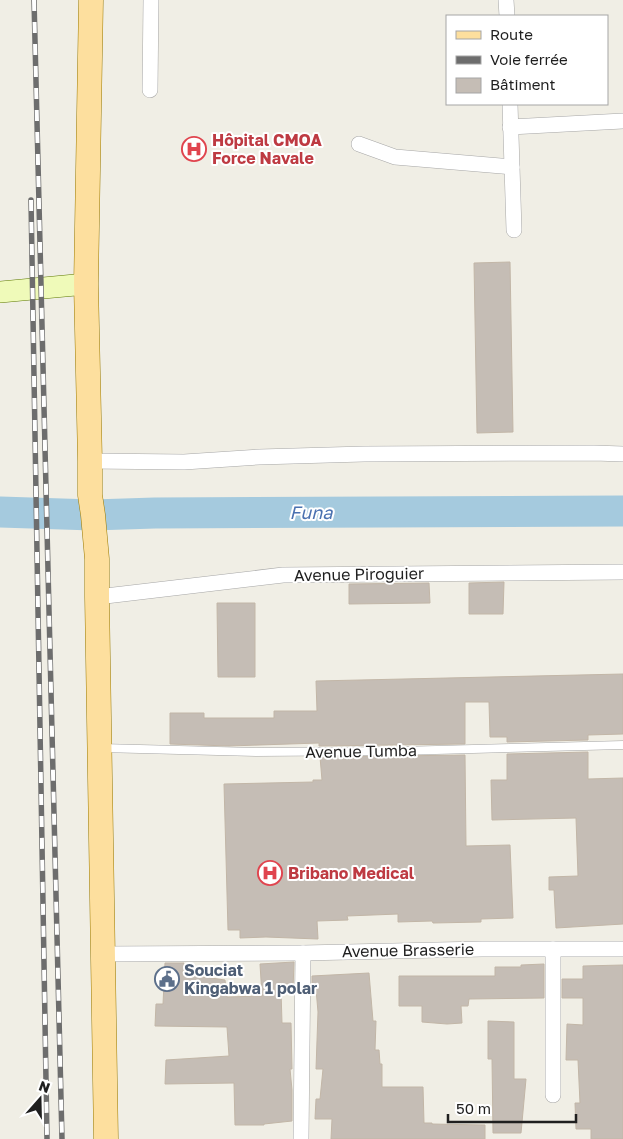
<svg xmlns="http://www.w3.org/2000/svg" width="623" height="1139" font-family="'Golos Text',sans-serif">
<rect width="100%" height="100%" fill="#f0eee5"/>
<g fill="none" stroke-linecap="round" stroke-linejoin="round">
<polyline stroke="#a5cade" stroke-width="31" points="0,512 93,515 155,513 623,511"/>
</g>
<g fill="#c5bdb5" stroke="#c2b6a7">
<polygon points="510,262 513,432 477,433 474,263"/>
<polygon points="504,582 503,614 469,614 469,583"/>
<polygon points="429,583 430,603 349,604 349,584"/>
<polygon points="217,603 255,603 255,677 218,677"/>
<polygon points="623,674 623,734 588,735 588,740 507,742 507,737 490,737 489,702 465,702 465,744 319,746 319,743 229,746 170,744 170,713 204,713 204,718 274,718 274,711 317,711 316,681"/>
<polygon points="588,752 588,779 623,778 623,924 556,928 554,890 549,890 549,877 578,876 576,818 492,820 491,780 507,780 507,754"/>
<polygon points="465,755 466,846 510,845 513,918 481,919 481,922 433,923 432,921 398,922 398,914 347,916 348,920 317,921 318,939 266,937 240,938 240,930 228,930 224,784 313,782 313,780 322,780 320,757"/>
<polygon points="294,962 293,990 281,991 282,1023 291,1023 292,1069 290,1069 292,1090 292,1121 264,1124 264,1125 235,1125 234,1083 165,1084 166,1060 229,1056 227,1027 155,1026 156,1004 163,1004 165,963 184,963 183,974 225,980 227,997 262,996 260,964"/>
<polygon points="544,964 544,998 469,999 468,1006 461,1006 462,1023 447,1024 422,1022 422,1006 399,1006 399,976 495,976 495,967 521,967 521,965"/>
<polygon points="623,965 623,1139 591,1139 591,1129 576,1129 575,1103 580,1103 578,1060 566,1060 567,1024 583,1025 583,998 562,998 562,979 583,979 583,966"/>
<polygon points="369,973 373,1021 376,1021 375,1050 379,1050 380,1064 382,1064 382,1087 423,1087 424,1123 432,1123 432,1124 485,1125 485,1139 331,1139 332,1119 315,1119 316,1099 320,1099 323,1069 316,1069 318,1012 316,989 312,989 312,976"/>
<polygon points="488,1021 514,1022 514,1079 526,1079 521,1133 493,1133 492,1059 488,1059"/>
</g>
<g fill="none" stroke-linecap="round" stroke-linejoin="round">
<defs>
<polyline id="service" points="101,748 256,752 399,751 623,745"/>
<g id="minor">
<polyline points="506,0 507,16"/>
<polyline points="150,90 151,0"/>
<polyline points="510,104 514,230"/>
<polyline points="510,127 623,121"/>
<polyline points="359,144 395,157 512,167"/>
<polyline points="90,461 184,462 259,457 364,454 594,453 623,454"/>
<polyline points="97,597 283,575 623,572"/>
<polyline points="553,949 553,1095"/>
<polyline points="102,954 303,953 482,949 623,949"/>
<polyline points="301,1139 303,953"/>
</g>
<polyline id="secondary" points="0,292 86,284"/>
<polyline id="primary" points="91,0 86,284 90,461 90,495 93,515 97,559 97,597 106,1139"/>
</defs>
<use href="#service" stroke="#a6a6a6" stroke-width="9"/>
<use href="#minor" stroke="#a6a6a6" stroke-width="16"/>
<use href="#secondary" stroke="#5e7904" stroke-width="22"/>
<use href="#primary" stroke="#9a7a00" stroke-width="25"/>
<use href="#service" stroke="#fff" stroke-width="8"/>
<use href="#minor" stroke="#fff" stroke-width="15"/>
<use href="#secondary" stroke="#effab9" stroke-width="21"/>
<use href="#primary" stroke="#fddf9e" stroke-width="24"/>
<defs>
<g id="rail">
<polyline points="34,0 62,1139"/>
<polyline points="31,200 47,1139"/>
</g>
</defs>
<use href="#rail" stroke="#6d6d6d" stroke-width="5.5"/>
<use href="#rail" stroke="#fff" stroke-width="4" stroke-dasharray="11" stroke-linecap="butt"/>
</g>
<defs>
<symbol id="hospital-ring" viewBox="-11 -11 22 22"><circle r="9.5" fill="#fff" stroke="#e0444e" stroke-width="1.5"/><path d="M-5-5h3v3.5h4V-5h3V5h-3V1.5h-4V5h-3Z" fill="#e0444e"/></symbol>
<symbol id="civic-ring" viewBox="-11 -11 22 22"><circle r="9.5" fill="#fff" stroke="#5c6f8a" stroke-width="1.5"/><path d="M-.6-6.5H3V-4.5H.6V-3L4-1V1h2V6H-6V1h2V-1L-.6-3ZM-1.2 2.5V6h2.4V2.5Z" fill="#5c6f8a"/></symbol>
</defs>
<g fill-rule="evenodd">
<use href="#hospital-ring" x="180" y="135" width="28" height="28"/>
<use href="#hospital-ring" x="256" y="859" width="28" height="28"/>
<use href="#civic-ring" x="153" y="965" width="28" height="28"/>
</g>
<g text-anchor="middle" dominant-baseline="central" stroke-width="4" stroke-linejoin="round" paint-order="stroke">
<g font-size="16" font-weight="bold" fill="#be3a42" stroke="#fff" text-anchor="start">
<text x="212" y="140">Hôpital CMOA<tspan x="212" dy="18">Force Navale</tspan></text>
<text x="288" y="873">Bribano Medical</text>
</g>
<g font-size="16" fill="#1f1f1f" stroke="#fff">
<text transform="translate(359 574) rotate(-1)">Avenue Piroguier</text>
<text transform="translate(361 751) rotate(-1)">Avenue Tumba</text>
<text transform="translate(408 950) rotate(-1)">Avenue Brasserie</text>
</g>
<g font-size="16" font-weight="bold" fill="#4e5e75" stroke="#fff" text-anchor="start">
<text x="184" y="970">Souciat<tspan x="184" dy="18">Kingabwa 1 polar</tspan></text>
</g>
<g font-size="18" font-style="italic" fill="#4a71b0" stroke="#fff">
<text x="311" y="512">Funa</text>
</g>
</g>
<rect x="446" y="15" width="162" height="90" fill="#ffffff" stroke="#a5a5a5"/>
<rect x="456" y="31" width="25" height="8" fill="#fddf9e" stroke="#a5a5a5"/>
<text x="490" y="40" font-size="15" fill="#1f1f1f">Route</text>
<rect x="456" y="56" width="25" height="8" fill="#6d6d6d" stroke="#a5a5a5"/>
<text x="490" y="65" font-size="15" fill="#1f1f1f">Voie ferrée</text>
<rect x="456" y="78" width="25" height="15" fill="#c5bdb5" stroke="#a5a5a5"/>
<text x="490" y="90" font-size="15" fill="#1f1f1f">Bâtiment</text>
<g transform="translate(40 1099) rotate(20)" stroke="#ffffff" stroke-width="4" paint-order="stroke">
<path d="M0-4L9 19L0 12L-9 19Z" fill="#1f1f1f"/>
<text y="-8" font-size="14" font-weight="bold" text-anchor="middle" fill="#1f1f1f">N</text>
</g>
<path d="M448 1114v8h128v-8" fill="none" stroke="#1f1f1f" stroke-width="2.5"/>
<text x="456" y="1114" font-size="15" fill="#1f1f1f" stroke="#ffffff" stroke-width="4" paint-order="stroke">50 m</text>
</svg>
